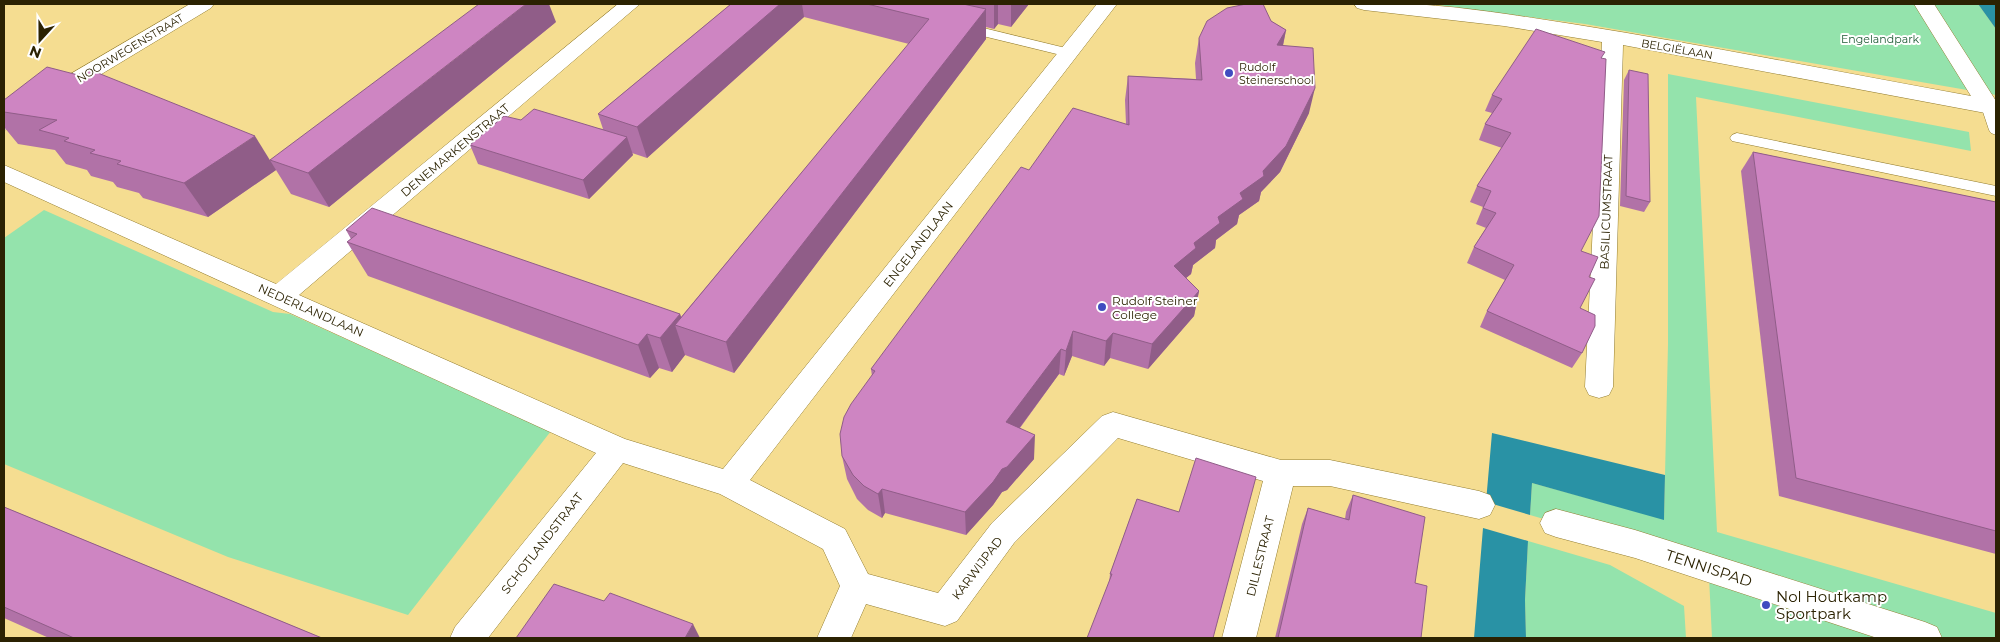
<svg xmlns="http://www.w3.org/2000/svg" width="2000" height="642" font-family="Montserrat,sans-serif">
<rect width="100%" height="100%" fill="#f5dd91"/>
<g fill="#94e3ac">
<polygon points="1430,4 1978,4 1996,29 1996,95 1585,24"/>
<polygon points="1668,74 1969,132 1971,151 1696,97 1717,532 1996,613 1996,638 1712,638 1709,577 1664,554 1530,515 1532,483 1664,519 1668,344"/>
<polygon points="44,210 273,312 290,314 551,431 408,615 228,557 4,464 4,238"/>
<polygon points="1528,541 1610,565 1684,606 1686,638 1526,638 1525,600"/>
</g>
<g fill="#2992a5">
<polygon points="1978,4 1996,4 1996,29"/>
<polygon points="1492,433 1665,475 1664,520 1532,483 1530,515 1486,502"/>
<polygon points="1483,528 1528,541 1525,600 1526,638 1474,638"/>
</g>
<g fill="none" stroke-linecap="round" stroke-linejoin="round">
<defs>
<g id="lane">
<polygon points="963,23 1074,50 1076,53 1069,57 958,30 956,27 958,24"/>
<polygon points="1988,102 1993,103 1996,109 1996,135 1991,133 1989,130 1981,106 1983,103"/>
<polygon points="1737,133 1996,186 1996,196 1732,141 1730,138 1732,135"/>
</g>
<g id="street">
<polygon points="190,4 214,4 211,8 12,128 4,130 4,113"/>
<polygon points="618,4 640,4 299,295 625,439 723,469 1097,4 1117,4 750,480 845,529 868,574 938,593 992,523 1102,416 1113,412 1281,460 1330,460 1479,491 1490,495 1495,505 1490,515 1479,519 1330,486 1293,486 1256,638 1222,638 1263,481 1118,438 1014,543 957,621 945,626 866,604 851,638 817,638 840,586 823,549 720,494 623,463 488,638 450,638 455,627 596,453 4,182 4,165 276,284"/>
<path d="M 1354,4 C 1426,0 1500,13 1572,24 C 1705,45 1838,72 1971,96 L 1914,4 L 1934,4 L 1996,101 L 1996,115 L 1623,45 L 1613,387 L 1609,395 L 1599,398 L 1589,395 L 1585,387 L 1602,42 L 1504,26 L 1364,10 L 1357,8 Z"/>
<polygon points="1556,509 1635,530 1925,622 1937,627 1942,638 1877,638 1635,558 1556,537 1545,533 1540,523 1545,513"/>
</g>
</defs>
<use href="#lane" stroke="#937d30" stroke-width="1"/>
<use href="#street" stroke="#937d30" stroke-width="1"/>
<use href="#lane" fill="#fff" fill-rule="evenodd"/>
<use href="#street" fill="#fff" fill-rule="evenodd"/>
</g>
<g fill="#b172a7">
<polygon points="731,4 1029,4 1011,27 998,24 994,29 986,27 986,39 734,373 685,355 672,372 659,368 650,378 368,276 347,242 351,239 346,230 680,314 681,317 909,44 804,17 647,158 632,153 633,155 589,199 478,164 470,145 521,120 603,129 598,114"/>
<polygon points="1271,21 1286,30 1283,46 1309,113 1280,172 1261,192 1259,201 1239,215 1237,224 1216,240 1215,248 1193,265 1191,274 1186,278 1199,291 1194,316 1148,369 1110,358 1104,366 1072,356 1064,376 1059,374 1020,428 1034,459 1007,490 1002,492 993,505 966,535 885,513 882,518 868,510 857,499 847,479 842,456 872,376 871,369 1029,170 1126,124 1125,100 1128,76 1196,79 1195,63 1199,38"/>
<polygon points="556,22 329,207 291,194 276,170 208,217 143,198 139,193 117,187 113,182 91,176 87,170 66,164 55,150 18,144 4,127 4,100 270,160"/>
<polygon points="1602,58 1581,251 1589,277 1580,308 1582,353 1572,368 1480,327 1487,311 1505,280 1467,263 1474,247 1486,228 1476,224 1483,207 1470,202 1477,186 1502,148 1479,140 1485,124 1492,113 1485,111 1492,95"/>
<polygon points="1629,70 1650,202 1644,212 1620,206 1624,80"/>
<polygon points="1753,152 1996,202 1996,554 1779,496 1741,171"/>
<polygon points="1353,495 1415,583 1421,638 1275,638 1302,524 1308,508 1345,519 1346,512"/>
<polygon points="1137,499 1213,638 1109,584 1110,574"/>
<polygon points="4,507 322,638 49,638 4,618"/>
</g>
<g fill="#905d88">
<polygon points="526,4 549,4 556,22 329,207 308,173"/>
<polygon points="780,4 802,4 804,17 647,158 637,127"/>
<polygon points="994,4 998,4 998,24 994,29"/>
<polygon points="1011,4 1029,4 1011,27"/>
<polygon points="986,9 986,39 734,373 726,342"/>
<polygon points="1286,30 1281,54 1277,45"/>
<polygon points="1315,88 1309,113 1280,172 1261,192 1259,201 1239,215 1237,224 1216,240 1215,248 1193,265 1191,274 1170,291 1174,266 1194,243 1240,193 1263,171"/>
<polygon points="255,136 276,170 208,217 184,183"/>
<polygon points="627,137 633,155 589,199 583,180"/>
<polygon points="1199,291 1194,316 1148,369 1152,344"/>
<polygon points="680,314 685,328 675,325 685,355 672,372 660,338"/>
<polygon points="1073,331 1072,356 1064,376 1066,351"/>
<polygon points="1113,333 1110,358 1104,366 1106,341"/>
<polygon points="647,334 659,368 650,378 638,345"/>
<polygon points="1061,349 1059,374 1006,446 1006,422"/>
<polygon points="1035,435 1034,459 1007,490 1002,492 993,505 966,535 965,512 1002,469"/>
<polygon points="882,489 885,513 882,518 878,494"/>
<polygon points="693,624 700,638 685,638"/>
</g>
<g fill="#ce85c2" stroke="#905d88">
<polygon points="479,4 526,4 308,173 270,160"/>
<polygon points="731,4 780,4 637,127 598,114"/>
<polygon points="867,4 963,4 986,9 726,342 675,325 929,19"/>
<polygon points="1246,4 1263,4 1271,21 1286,30 1277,45 1313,48 1315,88 1286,146 1263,171 1264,176 1240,193 1243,199 1218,217 1220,223 1194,243 1196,248 1174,266 1199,291 1152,344 1113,333 1106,341 1073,331 1066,351 1061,349 1006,422 1035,435 1007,467 1002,469 993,482 965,512 882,489 878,494 864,486 853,475 842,456 840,434 844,417 851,404 875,371 871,369 1021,167 1029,170 1073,108 1129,125 1128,76 1202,80 1199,38 1207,21 1227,8"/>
<polygon points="1536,29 1605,52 1601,58 1606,59 1599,216 1581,251 1598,257 1589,277 1595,279 1580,308 1595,315 1595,326 1582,353 1487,311 1514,265 1474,247 1496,213 1483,208 1491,191 1477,186 1511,133 1485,124 1502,99 1492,95"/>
<polygon points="47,67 78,75 88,69 255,136 184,183 117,164 121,161 90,153 95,150 64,141 69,138 39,130 57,120 4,112 4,100"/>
<polygon points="1629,70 1648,74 1650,202 1626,196"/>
<polygon points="534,109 627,137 583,180 470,145 504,116 521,120"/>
<polygon points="1753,152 1996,202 1996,531 1796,478"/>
<polygon points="372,208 680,314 660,338 647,334 638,345 347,242 357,234 346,230"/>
<polygon points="1196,458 1256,477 1213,638 1087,638 1112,574 1110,574 1137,499 1179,512"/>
<polygon points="1353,495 1425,517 1415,583 1427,586 1421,638 1278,638 1308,508 1349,520"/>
<polygon points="4,507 322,638 74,638 4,607"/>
<polygon points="554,584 604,601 610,593 693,624 685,638 516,638"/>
</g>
<g fill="#404cc0" stroke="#fff" stroke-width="2">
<circle cx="1229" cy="73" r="5"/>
<circle cx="1102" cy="307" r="5"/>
<circle cx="1766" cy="605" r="5"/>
</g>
<g text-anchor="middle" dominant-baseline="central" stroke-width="4" stroke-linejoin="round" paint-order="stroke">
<g font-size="11" fill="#1e5b35" stroke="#fff">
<text x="1880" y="39">Engelandpark</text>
</g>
<g font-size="11" fill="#2b2202" stroke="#fff">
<text transform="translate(130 48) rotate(-31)">NOORWEGENSTRAAT</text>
<text transform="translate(1677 49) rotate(10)">BELGIËLAAN</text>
</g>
<g font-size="11" fill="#2b2202" stroke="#fff" text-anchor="start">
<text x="1239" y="67">Rudolf<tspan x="1239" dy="13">Steinerschool</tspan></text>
</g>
<g font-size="12" fill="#2b2202" stroke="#fff">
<text transform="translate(455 150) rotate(-40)">DENEMARKENSTRAAT</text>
<text transform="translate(1606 212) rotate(-88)">BASILICUMSTRAAT</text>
<text transform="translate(918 244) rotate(-52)">ENGELANDLAAN</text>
<text transform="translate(311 310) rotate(24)">NEDERLANDLAAN</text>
<text transform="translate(542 543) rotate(-52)">SCHOTLANDSTRAAT</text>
<text transform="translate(1260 556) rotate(-76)">DILLESTRAAT</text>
<text transform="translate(977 568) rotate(-53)">KARWIJPAD</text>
</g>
<g font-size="12" fill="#2b2202" stroke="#fff" text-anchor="start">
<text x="1112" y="300">Rudolf Steiner<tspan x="1112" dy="14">College</tspan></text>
</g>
<g font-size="15" fill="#2b2202" stroke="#fff">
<text transform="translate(1709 568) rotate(18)">TENNISPAD</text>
</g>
<g font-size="15" fill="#2b2202" stroke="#fff" text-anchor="start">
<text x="1776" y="596">Nol Houtkamp<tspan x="1776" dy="17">Sportpark</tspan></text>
</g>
</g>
<rect width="2000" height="642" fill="none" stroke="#2b2202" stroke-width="10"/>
<g transform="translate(40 40) rotate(201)" stroke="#ffffff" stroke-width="4" paint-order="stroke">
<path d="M0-4L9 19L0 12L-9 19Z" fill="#2b2202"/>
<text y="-8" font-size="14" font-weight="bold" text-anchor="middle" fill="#2b2202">N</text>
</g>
</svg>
